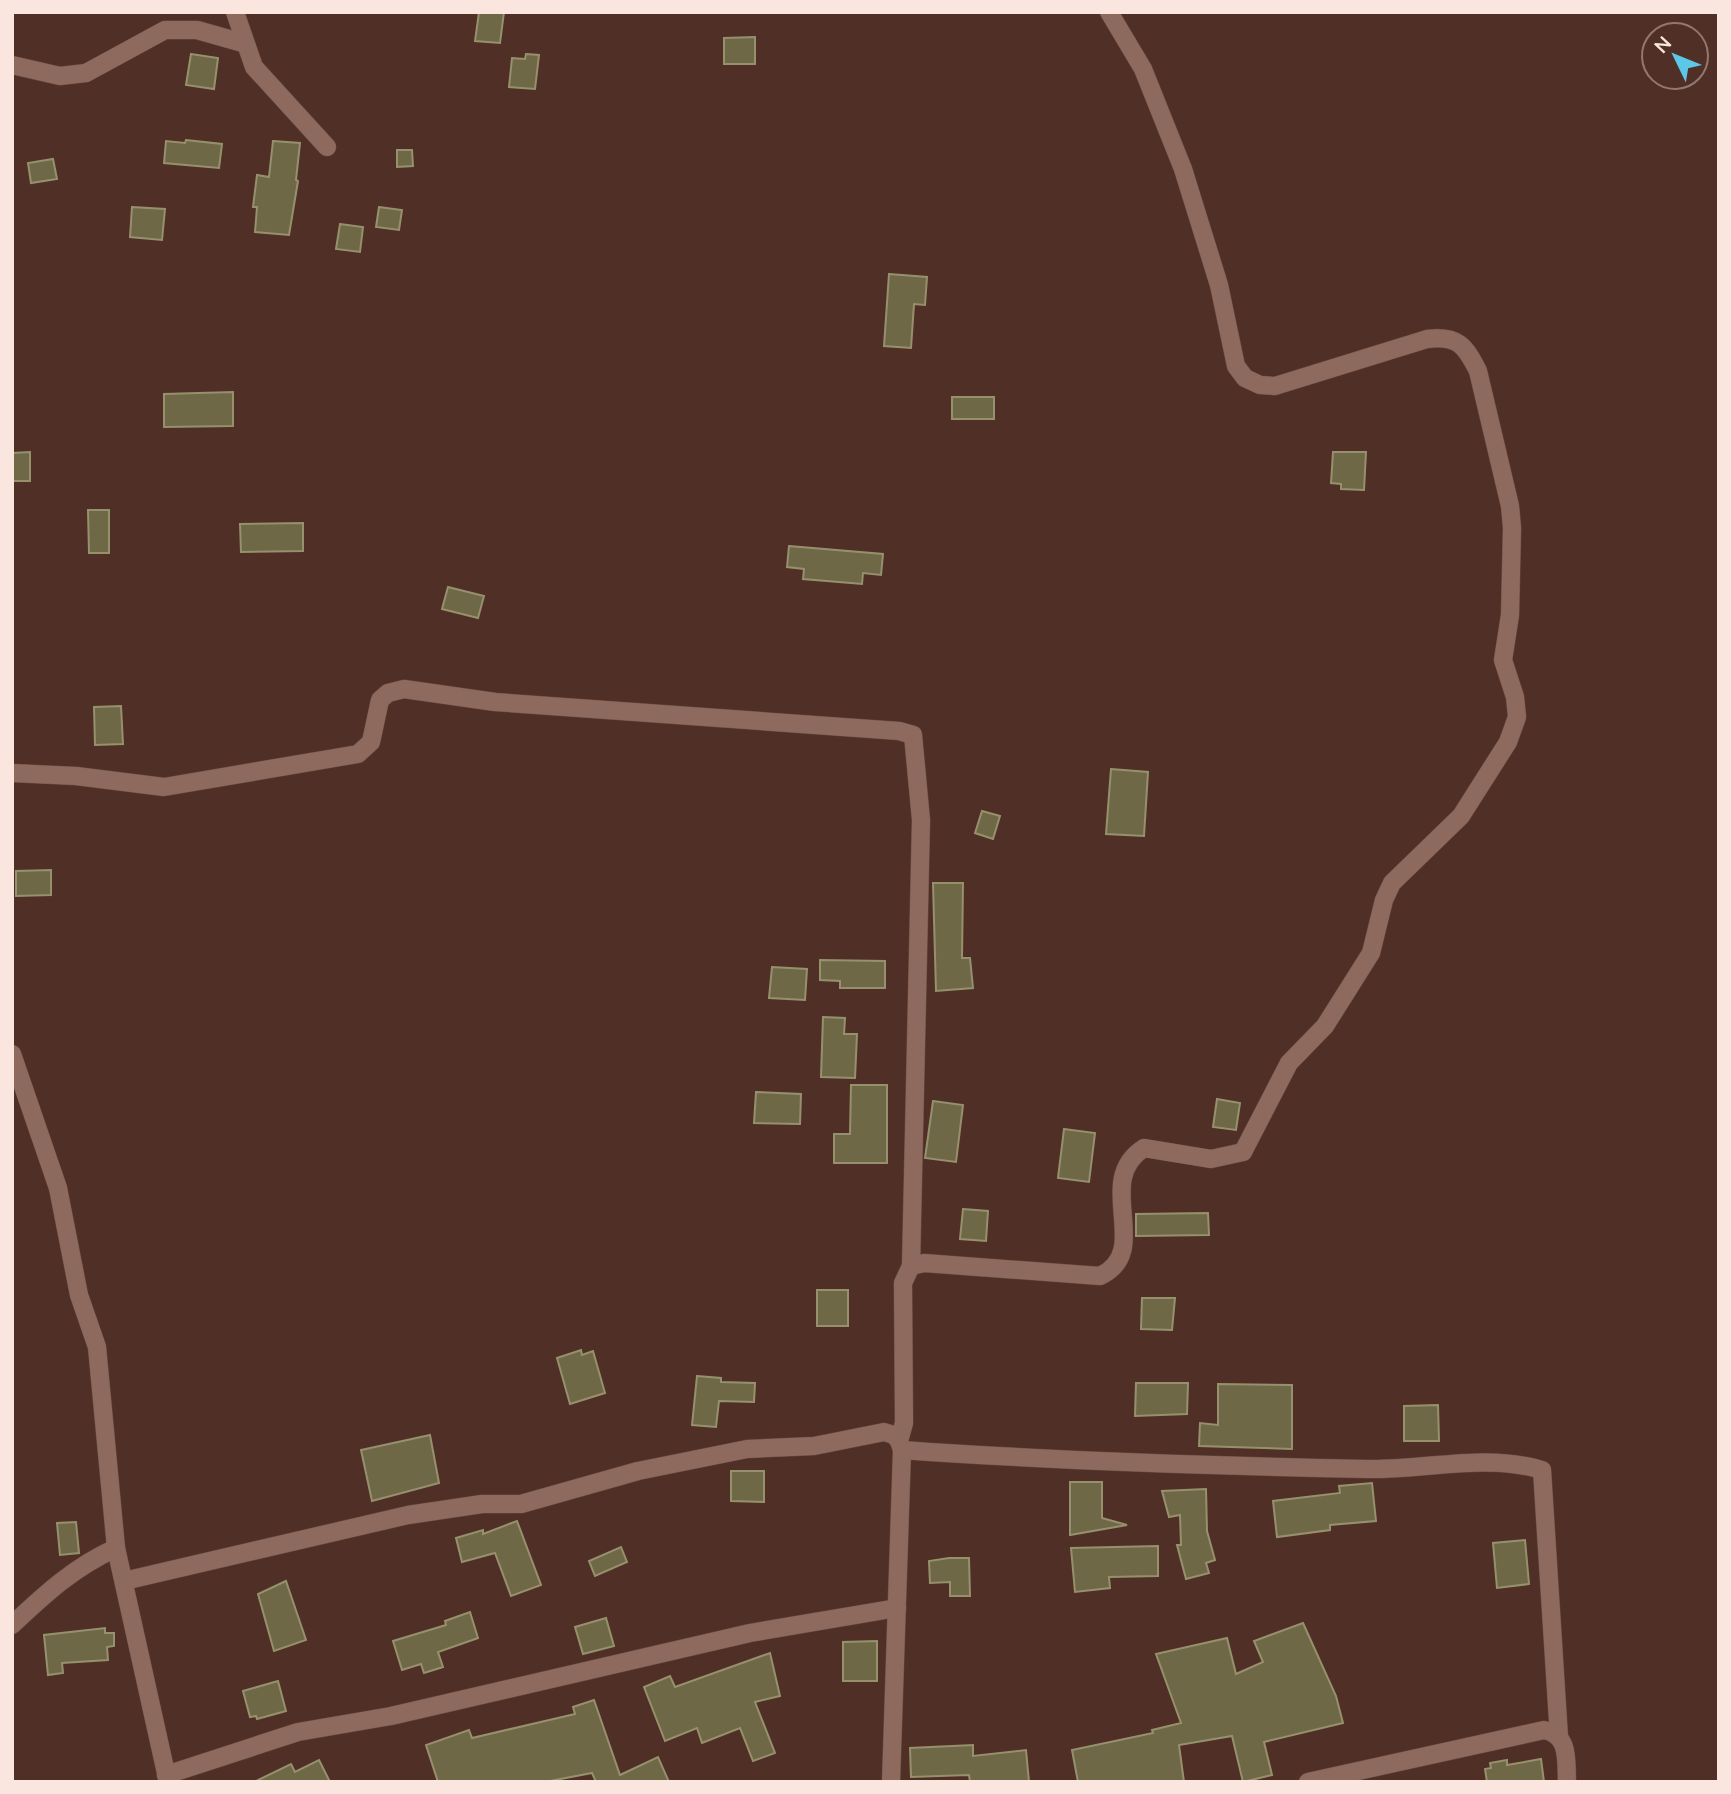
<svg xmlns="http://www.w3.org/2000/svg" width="1731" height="1794" font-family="Mulish,sans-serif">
<rect width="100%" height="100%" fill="#503026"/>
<g fill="#6e6846" stroke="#97906d" stroke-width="2">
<polygon points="479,12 504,12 500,43 475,41"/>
<polygon points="755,37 755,64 724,64 724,38"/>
<polygon points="191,54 218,58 214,89 186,85"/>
<polygon points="526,54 539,55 535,89 509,87 512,58 525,59"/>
<polygon points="186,140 222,144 219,168 164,163 166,141 185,143"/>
<polygon points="273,141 300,143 296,180 298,181 289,235 255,232 257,207 253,207 257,175 269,177"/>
<polygon points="397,150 412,150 413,166 397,167"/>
<polygon points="53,159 57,179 31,183 28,163"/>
<polygon points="132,207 165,209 162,240 130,237"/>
<polygon points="379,207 402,210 399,230 376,227"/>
<polygon points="340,224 363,227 360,252 336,249"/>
<polygon points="889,274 927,277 925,305 914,304 911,348 884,346"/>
<polygon points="233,392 233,426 164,427 164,394"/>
<rect x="952" y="397" width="42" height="22"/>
<polygon points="30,452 30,481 12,481 12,453"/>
<polygon points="1333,452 1366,452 1364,490 1341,489 1341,484 1331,483"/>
<polygon points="88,510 109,510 109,553 89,553"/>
<polygon points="303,523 303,551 241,552 240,524"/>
<polygon points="789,546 883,554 881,575 863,573 862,584 803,579 804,569 787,567"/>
<polygon points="448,587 484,596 478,618 442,609"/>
<polygon points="121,706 123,744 95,745 94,707"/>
<polygon points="1111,769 1148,772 1144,836 1106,834"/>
<polygon points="982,811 1000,816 993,839 975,833"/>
<polygon points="51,870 51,895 16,896 16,871"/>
<polygon points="933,883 963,883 962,958 970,958 973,988 936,991"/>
<polygon points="820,960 885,961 885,988 840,988 840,981 820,980"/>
<polygon points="772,967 807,969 805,1000 769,998"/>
<polygon points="823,1017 845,1018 844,1034 857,1034 855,1078 821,1077"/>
<polygon points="851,1085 887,1085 887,1163 834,1163 834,1134 850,1134"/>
<polygon points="756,1092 801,1094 800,1124 754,1123"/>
<polygon points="1217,1099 1240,1103 1236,1130 1213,1127"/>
<polygon points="933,1101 963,1105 956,1162 925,1158"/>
<polygon points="1064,1129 1095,1133 1089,1182 1058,1178"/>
<polygon points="963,1209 988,1211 986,1241 960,1239"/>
<polygon points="1208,1213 1209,1235 1136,1236 1136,1214"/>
<rect x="817" y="1290" width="31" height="36"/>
<polygon points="1142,1298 1175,1298 1172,1330 1141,1329"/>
<polygon points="581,1350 582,1355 593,1351 605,1393 570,1404 557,1358"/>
<polygon points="697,1376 721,1378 721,1382 755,1383 754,1402 719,1401 716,1427 692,1425"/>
<polygon points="1136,1383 1188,1383 1187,1414 1135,1416"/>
<polygon points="1218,1384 1292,1385 1292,1449 1199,1446 1200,1423 1218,1425"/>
<polygon points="1438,1405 1439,1441 1404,1441 1404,1406"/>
<polygon points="430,1435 439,1483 372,1501 361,1450"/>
<polygon points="731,1471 764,1471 764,1502 731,1501"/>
<polygon points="1070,1482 1102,1482 1102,1518 1127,1525 1070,1535"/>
<polygon points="1372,1483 1376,1521 1330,1525 1330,1530 1277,1537 1273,1501 1340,1493 1339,1486"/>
<polygon points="1206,1489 1207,1531 1215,1560 1206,1563 1209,1573 1186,1579 1177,1545 1181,1545 1180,1515 1169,1517 1162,1491"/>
<polygon points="517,1521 541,1585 511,1596 495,1553 462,1562 456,1538 483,1530 483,1534"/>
<polygon points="76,1522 79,1553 60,1555 57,1523"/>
<polygon points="1525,1540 1529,1584 1497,1588 1493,1543"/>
<polygon points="1158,1546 1158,1576 1109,1577 1110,1588 1075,1592 1071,1548"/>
<polygon points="621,1547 627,1562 595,1576 589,1561"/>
<polygon points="949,1558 969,1558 970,1596 950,1596 950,1582 930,1583 929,1561"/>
<polygon points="286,1581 306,1640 274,1651 258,1594"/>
<polygon points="470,1612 478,1638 438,1652 443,1667 424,1673 421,1664 402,1670 393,1641 446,1625 445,1621"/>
<polygon points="606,1618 614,1646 583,1654 575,1627"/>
<polygon points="1303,1623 1336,1696 1343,1723 1264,1742 1272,1775 1243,1782 1232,1736 1179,1745 1184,1782 1078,1782 1072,1750 1153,1733 1152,1730 1181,1723 1156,1654 1227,1638 1236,1674 1263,1662 1254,1641"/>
<polygon points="105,1628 105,1633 114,1633 114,1646 107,1647 108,1660 62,1663 63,1673 48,1675 44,1635"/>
<polygon points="877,1641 877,1681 843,1681 843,1642"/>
<polygon points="770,1653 780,1696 755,1702 775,1753 753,1761 740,1728 702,1743 697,1728 665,1741 644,1687 670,1676 675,1687"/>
<polygon points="278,1681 286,1711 257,1719 256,1716 250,1717 243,1691"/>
<polygon points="594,1700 620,1775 658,1757 669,1782 596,1782 592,1773 545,1782 438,1782 426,1745 469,1730 472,1738 575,1714 573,1707"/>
<polygon points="973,1745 973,1756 1026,1750 1029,1782 970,1782 969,1775 911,1777 910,1748"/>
<polygon points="1541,1759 1544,1782 1487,1782 1485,1769 1491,1768 1490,1763 1507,1760 1507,1765"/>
<polygon points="319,1760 330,1782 254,1782 291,1764 295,1772"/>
</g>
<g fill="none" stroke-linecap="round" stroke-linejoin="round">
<defs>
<g id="street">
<polyline points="235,12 254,67 327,147"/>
<polyline points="12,65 60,76 86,73 165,30 197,30 243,43"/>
<polyline points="12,773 76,776 164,787 358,754 371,742 380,700 388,693 404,689 495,702 899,731 913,735 921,820 911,1266 903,1283 904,1423 899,1441 902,1450 891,1782"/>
<polyline points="12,1054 58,1188 79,1295 97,1347 116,1548 168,1782"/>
<path d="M 911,1266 L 924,1263 L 1100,1276 C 1154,1251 1092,1181 1144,1148 L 1211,1159 L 1243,1152 L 1289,1063 L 1325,1026 L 1371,953 L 1384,900 L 1392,883 L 1461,816 L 1508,742 L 1517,717 L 1515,697 L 1503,660 L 1510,615 L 1512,528 L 1510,506 L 1478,371 C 1465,345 1457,335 1427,339 L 1275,386 L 1260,385 L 1245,378 L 1236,366 L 1219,285 L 1183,169 L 1143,69 L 1109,12"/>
<path d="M 902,1450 C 1057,1461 1213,1466 1368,1469 C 1426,1470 1486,1453 1542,1470 L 1559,1737"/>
<polyline points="124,1581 408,1515 482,1504 521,1504 638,1471 747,1449 814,1446 884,1432 894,1435 899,1441"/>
<path d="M 12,1625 C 45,1594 74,1567 116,1548"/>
<polyline points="166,1775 298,1732 391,1716 750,1633 897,1608"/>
<path d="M 1308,1782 L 1544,1730 C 1570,1735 1566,1761 1567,1782"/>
</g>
</defs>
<use href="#street" stroke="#684d44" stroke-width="19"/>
<use href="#street" stroke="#8e6a5e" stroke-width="18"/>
</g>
<rect width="1731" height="1794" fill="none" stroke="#fbe5df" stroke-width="28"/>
<g transform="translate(1675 56) rotate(313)"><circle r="33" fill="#503026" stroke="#947870" stroke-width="2"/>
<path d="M0-5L12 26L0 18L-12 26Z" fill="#5ac8e6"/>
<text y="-10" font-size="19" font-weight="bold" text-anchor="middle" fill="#fbe5df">N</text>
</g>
</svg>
